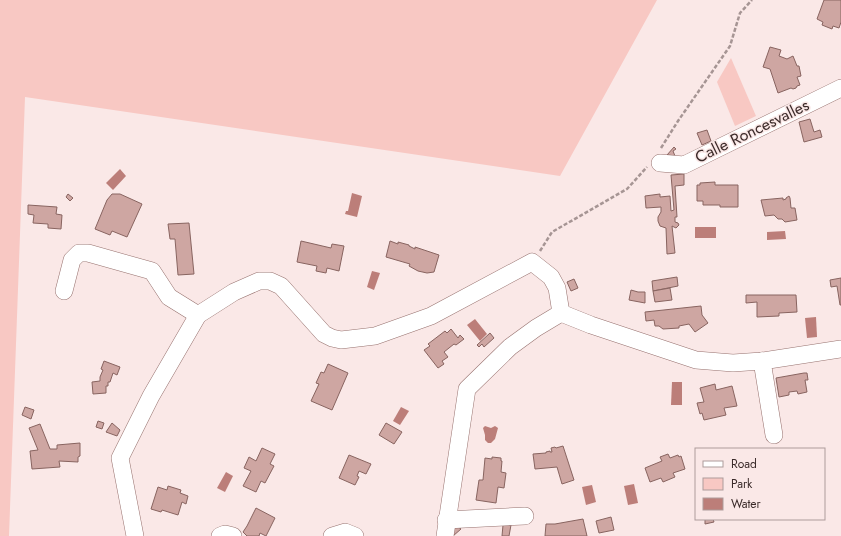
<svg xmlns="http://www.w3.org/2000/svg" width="841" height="536" font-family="Jost,sans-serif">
<rect width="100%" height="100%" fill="#fae8e7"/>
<g fill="#f8c8c3">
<polygon points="0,0 657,0 560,176 25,97 9,536 0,536"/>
<polygon points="731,58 756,116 735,126 717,82"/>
</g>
<g fill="#bc7e79">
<polygon points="120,169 126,176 113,190 106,183"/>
<polygon points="352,193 362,196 357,217 345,214 346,211 348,211"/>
<rect x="695" y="227" width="21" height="11"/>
<polygon points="785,231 786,239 767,240 767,232"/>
<polygon points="372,271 380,273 374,290 367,287"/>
<polygon points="816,317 817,337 807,338 805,318"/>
<polygon points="475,319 487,334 480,341 467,325"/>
<polygon points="672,382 682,382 682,405 671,405"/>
<polygon points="401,407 409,411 400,425 393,421"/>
<polygon points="485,426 491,428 495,426 498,428 495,439 491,443 488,443 485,440 485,435 483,428"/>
<polygon points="226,472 233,476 225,492 217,488"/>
<polygon points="634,484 638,503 628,505 624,486"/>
<polygon points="592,485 596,502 586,505 582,487"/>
</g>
<g fill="#cea6a2" stroke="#886460">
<polygon points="824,0 841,0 841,22 839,28 833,26 832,29 822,25 823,22 817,19"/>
<polygon points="770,47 781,50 779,56 787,59 793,56 797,66 799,66 801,76 797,77 800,85 797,86 796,88 793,89 791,88 778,93 770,69 763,67"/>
<polygon points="810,119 814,132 820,130 822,137 804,142 799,122"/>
<polygon points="707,130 711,141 702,145 697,133"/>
<polygon points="674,147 676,149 673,151 675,156 667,155"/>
<polygon points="684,174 684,185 675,186 677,217 675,217 675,222 678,223 679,225 676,228 672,226 675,253 667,254 666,228 660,226 658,221 658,217 661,212 661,207 646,208 645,196 660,194 660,197 670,196 671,211 674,210 671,175"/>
<polygon points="715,182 715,185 738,185 738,207 720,207 720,205 703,205 703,201 697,201 697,185 700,185 700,183"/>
<polygon points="68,194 73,198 70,201 66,197"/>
<polygon points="112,194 120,194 142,204 127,237 112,231 110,235 95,229 107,200"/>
<polygon points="789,196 790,198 791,208 795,208 797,220 785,222 782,219 778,219 774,215 765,216 761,200 783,198 783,200 786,199 786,198"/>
<polygon points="28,205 57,207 56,214 62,215 61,229 48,228 48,224 33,223 34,215 28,214"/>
<polygon points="189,223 194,274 178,275 175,239 170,239 168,224"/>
<polygon points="301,241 331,248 332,244 344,246 339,271 327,268 326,273 316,271 317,266 297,262"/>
<polygon points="390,241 398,244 398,242 409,245 409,246 415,249 415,247 439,255 434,272 427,273 418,271 409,266 410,264 386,257"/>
<polygon points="677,277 678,286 653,291 652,281"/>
<polygon points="841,278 841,305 840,305 837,286 831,287 830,280"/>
<polygon points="574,279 578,288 571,291 567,282"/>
<polygon points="670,288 672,300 655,302 653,291"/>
<polygon points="631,290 638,292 645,292 645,303 629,300"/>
<polygon points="746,295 796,295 797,312 779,313 779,316 757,317 757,302 746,303"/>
<polygon points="701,306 702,315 708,323 695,332 689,324 679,326 679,328 663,329 659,326 655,326 654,320 646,321 645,312"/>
<polygon points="451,329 458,338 460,335 464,339 456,345 454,344 444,352 448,357 442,361 444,364 438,368 424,350 430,346 428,344 445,331 447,333"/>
<polygon points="490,333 494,338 484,347 482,344 479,347 477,345"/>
<polygon points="104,361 120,367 117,375 113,373 110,382 108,382 108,386 106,386 106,393 93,394 92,382 100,381 100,377 103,370 101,369"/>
<polygon points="328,364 348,373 332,410 311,401 319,384 316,383 321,372 324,373"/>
<polygon points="804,373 807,373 808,380 805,380 807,392 798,394 797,391 789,392 789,395 779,397 776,378"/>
<polygon points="715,384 716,390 732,386 737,406 724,408 726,415 704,420 702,413 700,414 697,403 704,402 700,388"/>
<polygon points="25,407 34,410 31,419 22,415"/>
<polygon points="98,421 104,423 102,429 96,427"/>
<polygon points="112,423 120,430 117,436 106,432"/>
<polygon points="386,423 402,432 394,444 379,435"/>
<polygon points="40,424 50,449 57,449 57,445 80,443 80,456 78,457 78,462 59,461 60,467 32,469 30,451 38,450 29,428"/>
<polygon points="563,446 574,480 562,484 557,467 535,469 533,454 546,453 546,452 550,451 550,452 552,452 551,448 555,447 556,448"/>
<polygon points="262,448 275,454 270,464 274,466 265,483 261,481 256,492 243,486 251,471 244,468 249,457 256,461"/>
<polygon points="668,454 670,458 678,455 679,457 681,456 685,469 673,473 675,477 663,482 661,478 650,482 645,468 662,461 660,457"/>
<polygon points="349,455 371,464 366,474 359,471 357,476 359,477 355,485 339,478"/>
<polygon points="492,457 501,458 501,461 502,461 501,472 506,473 504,488 498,487 496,503 476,500 479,480 483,480 485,458 492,459"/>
<polygon points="168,486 181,490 180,493 188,496 186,504 182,502 178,515 162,510 161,512 151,509 158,487 167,490"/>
<polygon points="256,508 275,518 266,536 260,533 259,536 247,536 243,532 247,526"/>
<polygon points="611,517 614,530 599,533 596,521"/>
<polygon points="583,519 587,536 545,536 546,524 555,524"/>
<polygon points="705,519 713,519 714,522 705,524"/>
<polygon points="503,525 511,525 509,536 502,536"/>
<polygon points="457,526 461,529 453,536 454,527"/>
</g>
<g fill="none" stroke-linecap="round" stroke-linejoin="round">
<defs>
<g id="minor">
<polyline points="660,163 684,165 841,88"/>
<polyline points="64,291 72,260 79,253 88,253 152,271 169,297 198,315"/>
<polyline points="762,361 774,435"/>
<polyline points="446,520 525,516"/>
<polyline points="135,536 120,458 151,396 198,315 234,292 259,281 270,281 281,286 324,334 332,338 341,340 375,336 431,316 532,262 551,277 557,288 561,313"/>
<polyline points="220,536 225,534 233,536"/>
<polyline points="332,536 345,532 355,536"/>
<polyline points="445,536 467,389 510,347 536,328 561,313 591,325 696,360 733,363 762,361 841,349"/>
</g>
</defs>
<use href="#minor" stroke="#97726f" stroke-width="18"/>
<g stroke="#a69594" stroke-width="2.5" stroke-dasharray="4 2" stroke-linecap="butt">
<polyline points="661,148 678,121 730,46 740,13 752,0"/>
<polyline points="540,251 552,232 627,189 647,167"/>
</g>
<use href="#minor" stroke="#fff" stroke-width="17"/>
</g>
<g text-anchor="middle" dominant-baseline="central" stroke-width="3" stroke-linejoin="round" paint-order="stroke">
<g font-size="16" fill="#3a2a29" stroke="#fae8e7">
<text transform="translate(752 131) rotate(-26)">Calle Roncesvalles</text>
</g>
</g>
<rect x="695" y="448" width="130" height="72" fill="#fae8e7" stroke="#ad9c9b"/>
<rect x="703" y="461" width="20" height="6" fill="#ffffff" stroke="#ad9c9b"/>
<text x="731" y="468" font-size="12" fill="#3a2a29">Road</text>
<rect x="703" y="478" width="20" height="12" fill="#f8c8c3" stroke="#ad9c9b"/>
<text x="731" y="488" font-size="12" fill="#3a2a29">Park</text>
<rect x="703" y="498" width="20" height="12" fill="#bc7e79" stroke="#ad9c9b"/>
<text x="731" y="508" font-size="12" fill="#3a2a29">Water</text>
</svg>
